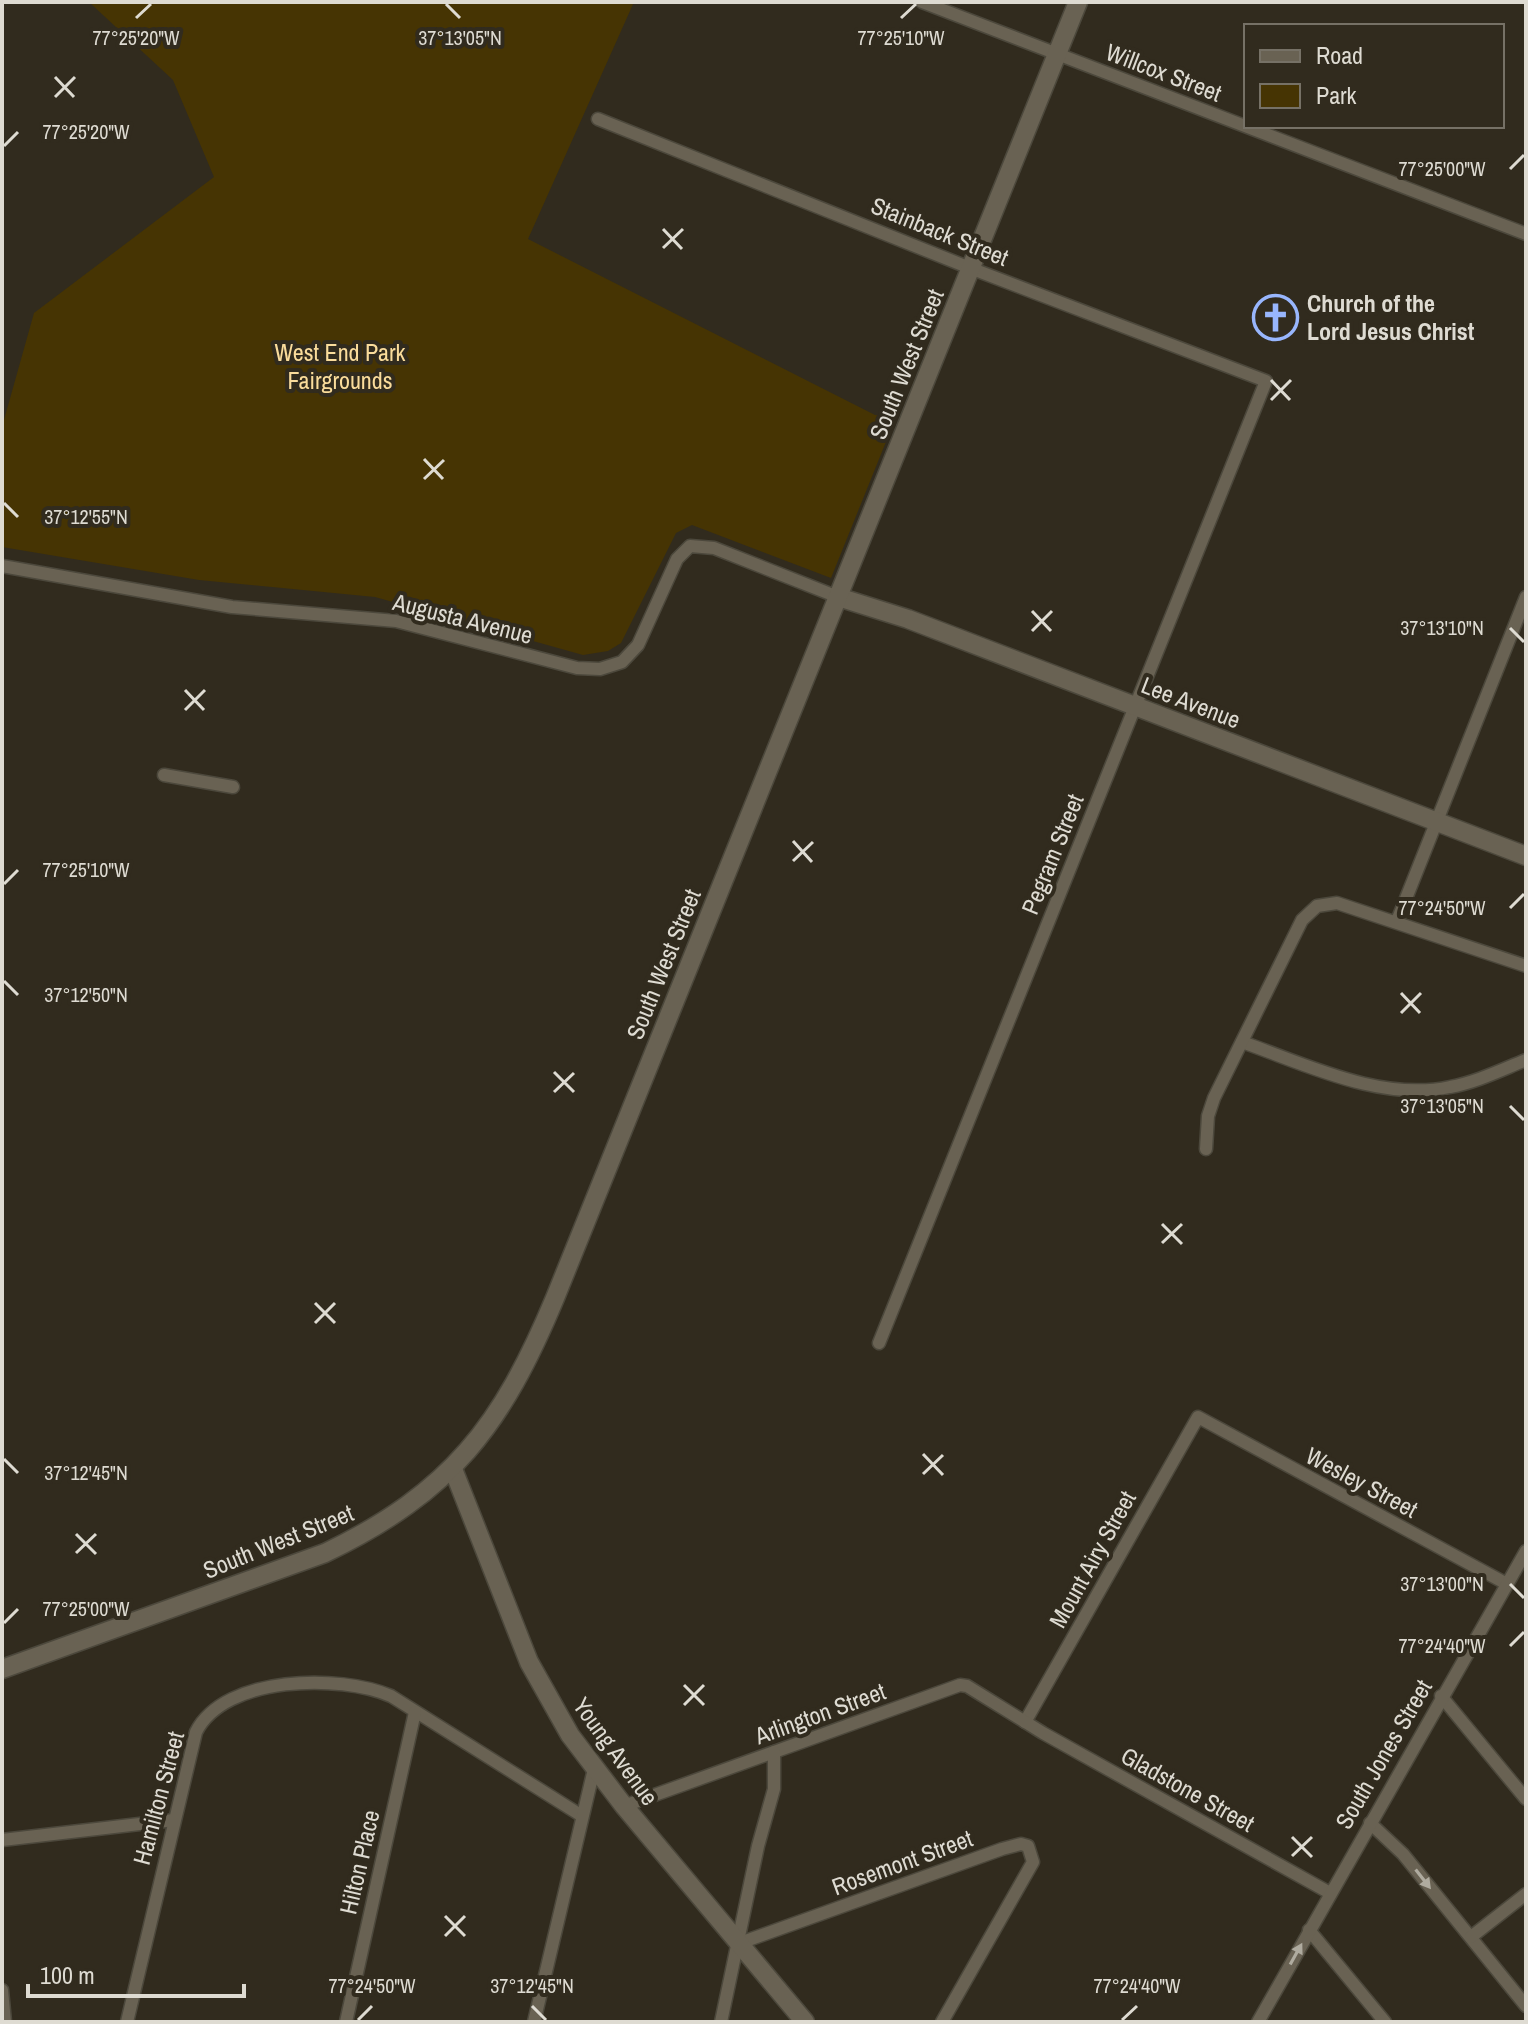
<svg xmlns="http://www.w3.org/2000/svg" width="1528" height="2024" font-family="'Archivo Narrow',sans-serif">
<rect width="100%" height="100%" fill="#312b1e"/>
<polygon fill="#463403" points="89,2 634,2 528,239 875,415 896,417 831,578 692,525 676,533 621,643 608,651 583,655 375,597 199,580 2,547 2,427 34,313 214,177 173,80"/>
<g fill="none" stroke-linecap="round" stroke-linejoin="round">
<defs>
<g id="street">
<polyline points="922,2 1526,234"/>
<polyline points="598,119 970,268 1266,381 879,1343"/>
<polyline points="2,566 232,607 396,621 577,668 600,669 622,662 638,645 677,559 690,546 714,548 838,597"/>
<polyline points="164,775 233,787"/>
<polyline points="1397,921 1526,597"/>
<path d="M 1242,1042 C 1305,1064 1381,1102 1450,1087 C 1477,1082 1501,1070 1526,1060"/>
<polyline points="1206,1149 1208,1116 1214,1098 1302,920 1317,906 1337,903 1526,966"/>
<polyline points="1441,1696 1526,1799"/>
<polyline points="1025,1722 1198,1417 1507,1584"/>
<polyline points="624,1806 960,1685 967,1686 1043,1733 1330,1893"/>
<polyline points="1370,1823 1403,1854 1526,2006"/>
<polyline points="2,1840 174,1820"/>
<polyline points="1309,1930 1385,2022"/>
<polyline points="1471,1937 1526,1894"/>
<polyline points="740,1943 1002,1849 1021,1844 1028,1846 1033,1862 942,2022"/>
<polyline points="2,1990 5,2022"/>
<path d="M 127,2022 L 196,1732 C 225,1675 340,1674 391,1696 L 582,1816"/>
<polyline points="346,2022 415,1712"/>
<polyline points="534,2022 594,1769"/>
<polyline points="721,2022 758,1846 774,1789 774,1752"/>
<polyline points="1258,2022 1526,1551"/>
</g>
<g id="secondary">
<polyline points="838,597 908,619 1526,856"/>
<polyline points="453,1469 529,1662 570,1735 624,1806 805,2022"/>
<path d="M 2,1669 L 325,1553 C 452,1492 502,1425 555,1298 L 1078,2"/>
</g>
</defs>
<use href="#street" stroke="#4c483c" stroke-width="15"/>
<use href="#secondary" stroke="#4c483c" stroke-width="21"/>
<use href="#street" stroke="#696253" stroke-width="12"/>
<use href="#secondary" stroke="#696253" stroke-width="18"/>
</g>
<defs><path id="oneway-solid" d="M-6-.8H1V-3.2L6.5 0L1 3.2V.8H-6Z" transform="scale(2)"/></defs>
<g fill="#afab9f">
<use href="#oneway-solid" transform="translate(1423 1879) rotate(52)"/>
<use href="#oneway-solid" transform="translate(1296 1954) rotate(-61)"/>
</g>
<path fill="none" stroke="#dedbd2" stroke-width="3" d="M 446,4 L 460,18M 136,18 L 151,4M 901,18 L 916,4M 55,77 L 74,97M 55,97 L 75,77M 4,146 L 18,132M 1510,169 L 1524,155M 663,229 L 682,249M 663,248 L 683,229M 1271,380 L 1290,400M 1271,400 L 1291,380M 424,459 L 443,479M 424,479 L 444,460M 4,503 L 18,517M 1032,611 L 1051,631M 1510,628 L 1524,642M 1032,631 L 1052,611M 185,690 L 204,710M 185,710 L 205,690M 793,841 L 812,862M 793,861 L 813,842M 4,884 L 18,870M 1510,908 L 1524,894M 4,981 L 18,995M 1401,993 L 1420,1013M 1401,1013 L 1421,993M 554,1072 L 574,1092M 554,1092 L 574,1073M 1510,1106 L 1524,1120M 1162,1224 L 1182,1244M 1162,1243 L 1182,1224M 315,1303 L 335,1323M 315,1323 L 335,1303M 923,1454 L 943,1475M 4,1459 L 18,1473M 923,1474 L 943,1455M 76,1534 L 96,1554M 76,1553 L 96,1534M 1510,1584 L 1524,1598M 4,1623 L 18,1609M 1510,1646 L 1524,1632M 684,1685 L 704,1705M 684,1705 L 704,1685M 1292,1837 L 1312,1857M 1292,1856 L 1312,1837M 445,1916 L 465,1936M 445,1936 L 465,1916M 532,2006 L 546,2020M 358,2020 L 372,2006M 1122,2020 L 1137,2006"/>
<defs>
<symbol id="church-ring" viewBox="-11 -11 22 22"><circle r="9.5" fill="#312b1e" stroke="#98b6fd" stroke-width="1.5"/><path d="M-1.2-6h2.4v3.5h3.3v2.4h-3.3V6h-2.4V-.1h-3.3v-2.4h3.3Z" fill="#98b6fd"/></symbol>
</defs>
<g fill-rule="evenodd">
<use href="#church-ring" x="1250" y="292" width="51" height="51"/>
</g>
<g text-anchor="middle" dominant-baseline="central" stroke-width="8" stroke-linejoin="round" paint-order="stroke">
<g font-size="24" fill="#dedbd2" stroke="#312b1e">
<text transform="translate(1164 72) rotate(21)">Willcox Street</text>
<text transform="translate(940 231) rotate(22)">Stainback Street</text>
<text transform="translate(906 364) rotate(-68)">South West Street</text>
<text transform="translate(463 618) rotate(14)">Augusta Avenue</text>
<text transform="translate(1191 702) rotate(21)">Lee Avenue</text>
<text transform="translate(1052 854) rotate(-68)">Pegram Street</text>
<text transform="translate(663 964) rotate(-68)">South West Street</text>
<text transform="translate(1362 1482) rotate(28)">Wesley Street</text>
<text transform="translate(278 1541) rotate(-22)">South West Street</text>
<text transform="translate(1092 1559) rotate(-61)">Mount Airy Street</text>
<text transform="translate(820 1713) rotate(-20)">Arlington Street</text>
<text transform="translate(616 1751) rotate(54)">Young Avenue</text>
<text transform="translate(1383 1754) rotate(-60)">South Jones Street</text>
<text transform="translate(1188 1789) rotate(29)">Gladstone Street</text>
<text transform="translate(158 1798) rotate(-75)">Hamilton Street</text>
<text transform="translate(359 1862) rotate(-77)">Hilton Place</text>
<text transform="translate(902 1862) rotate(-20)">Rosemont Street</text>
</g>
<g font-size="24" font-weight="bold" fill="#dedbd2" stroke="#312b1e" text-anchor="start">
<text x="1307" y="303">Church of the<tspan x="1307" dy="28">Lord Jesus Christ</tspan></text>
</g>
<g font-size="24" fill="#fadc9b" stroke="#312b1e">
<text x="340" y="352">West End Park<tspan x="340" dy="28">Fairgrounds</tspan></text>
</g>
</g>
<g font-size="20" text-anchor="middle" fill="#dedbd2" stroke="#312b1e" stroke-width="8" stroke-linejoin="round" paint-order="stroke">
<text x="136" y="45">77°25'20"W</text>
<text x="901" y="45">77°25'10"W</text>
<text x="460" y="45">37°13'05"N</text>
<text x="86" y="139">77°25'20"W</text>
<text x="1442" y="176">77°25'00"W</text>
<text x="86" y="524">37°12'55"N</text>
<text x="1442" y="635">37°13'10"N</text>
<text x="86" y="877">77°25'10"W</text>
<text x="1442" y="915">77°24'50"W</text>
<text x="86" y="1002">37°12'50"N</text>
<text x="1442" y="1113">37°13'05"N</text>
<text x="86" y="1480">37°12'45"N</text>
<text x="1442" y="1591">37°13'00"N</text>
<text x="86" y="1616">77°25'00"W</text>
<text x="1442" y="1653">77°24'40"W</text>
<text x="532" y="1993">37°12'45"N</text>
<text x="372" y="1993">77°24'50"W</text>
<text x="1137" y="1993">77°24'40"W</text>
</g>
<rect width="1528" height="2024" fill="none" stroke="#dedbd2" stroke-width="8"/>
<rect x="1244" y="24" width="260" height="104" fill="#312b1e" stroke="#767166" stroke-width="2"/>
<rect x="1260" y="50" width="40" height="12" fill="#696253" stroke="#767166" stroke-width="2"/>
<text x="1316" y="64" font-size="24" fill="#dedbd2">Road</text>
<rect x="1260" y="84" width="40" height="24" fill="#463403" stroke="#767166" stroke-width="2"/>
<text x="1316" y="104" font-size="24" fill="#dedbd2">Park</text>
<path d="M28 1984v12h216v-12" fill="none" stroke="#dedbd2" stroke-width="4"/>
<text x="40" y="1984" font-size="24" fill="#dedbd2" stroke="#312b1e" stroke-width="6" paint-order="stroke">100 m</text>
</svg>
